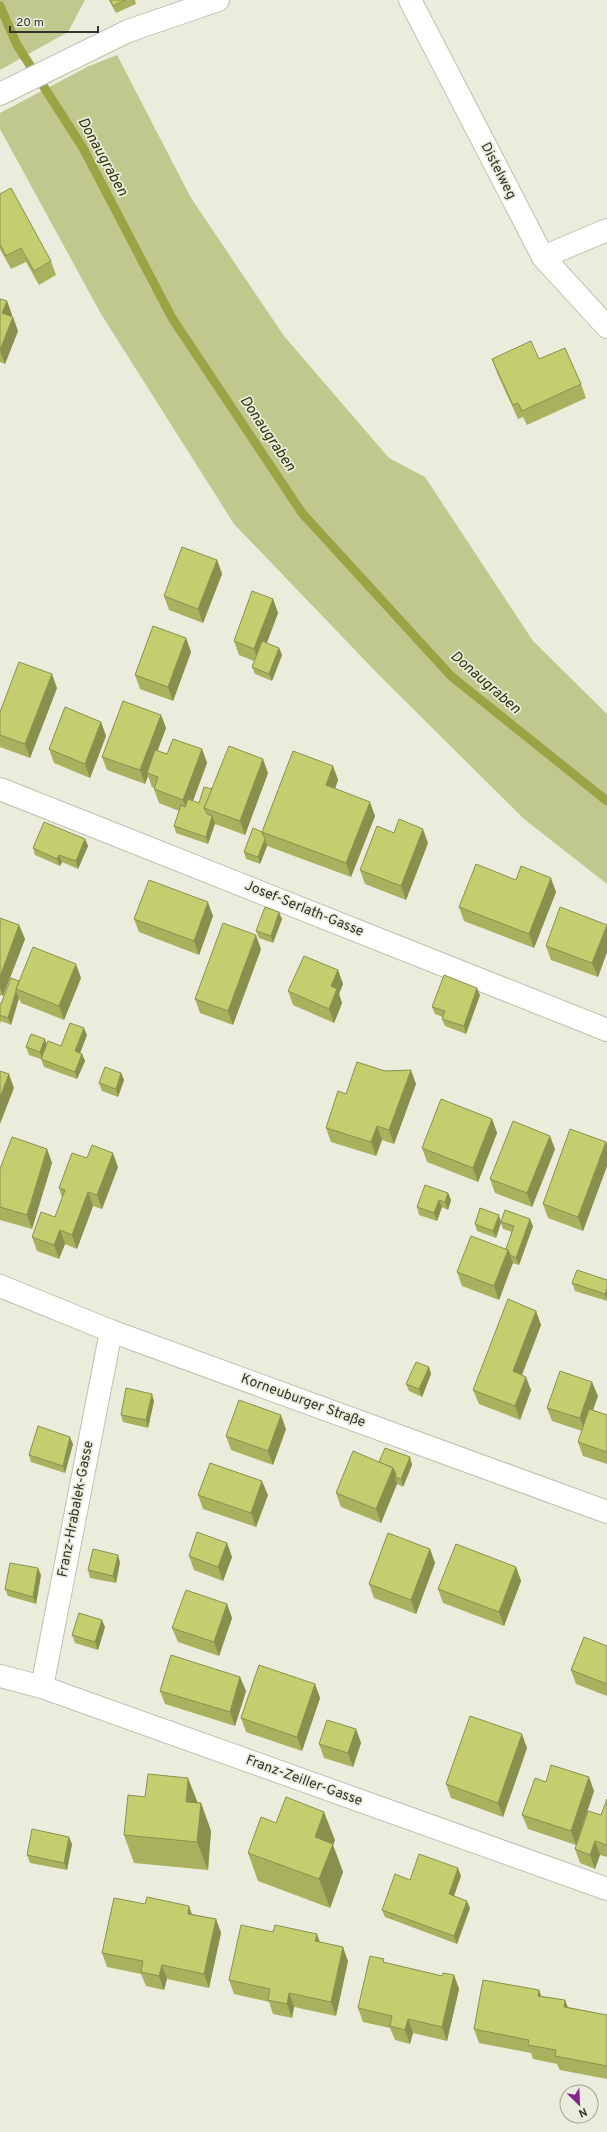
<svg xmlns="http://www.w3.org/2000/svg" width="607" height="2132" font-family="Overpass,sans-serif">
<rect width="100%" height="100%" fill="#eaeddb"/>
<g fill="#c1c88e">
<polygon points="0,0 85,0 68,32 0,70"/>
<polygon points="117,55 191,198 284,336 389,458 425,477 533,641 607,714 607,884 524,819 377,673 234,524 101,314 0,129 0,113 89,66"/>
</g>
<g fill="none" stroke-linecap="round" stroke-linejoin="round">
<polyline stroke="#9ba445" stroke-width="9" points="0,6 17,45 83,148 172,318 302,513 451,676 607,801"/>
<defs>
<g id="minor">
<polyline points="410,0 543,257 607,327"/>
<polyline points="0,94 128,31 218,0"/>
<polyline points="543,257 607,230"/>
<polyline points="0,789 607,1030"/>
<polyline points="0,1286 111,1331 607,1512"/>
<polyline points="0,1676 42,1687 607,1889"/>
<polyline points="42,1687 111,1331"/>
</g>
</defs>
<use href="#minor" stroke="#bfc1b0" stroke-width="24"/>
<use href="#minor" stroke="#fff" stroke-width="22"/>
</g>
<g fill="#a9b15f">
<polygon points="109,0 135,0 136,4 116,13"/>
<polygon points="0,194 51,261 56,275 39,285 26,262 11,269 0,249"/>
<polygon points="0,299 7,301 12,315 11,317 18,331 5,364 0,362"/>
<polygon points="492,359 539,359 581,384 586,398 527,425 523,417 518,419 497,373"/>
<polygon points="217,560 222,574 203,623 169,610 164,596"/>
<polygon points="273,599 278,613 267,643 279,648 282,655 272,681 255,674 252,667 254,661 239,655 234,641"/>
<polygon points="186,638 191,652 173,701 140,689 135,675"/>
<polygon points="57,688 30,758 0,747 0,712"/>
<polygon points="161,715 166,728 157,751 167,754 202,749 207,763 193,801 199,803 212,789 268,773 245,835 215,824 208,844 176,833 174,826 179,811 159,803 154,789 154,788 152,787 148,776 145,784 107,770 102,757"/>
<polygon points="101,722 106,736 90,778 54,763 49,749"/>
<polygon points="333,766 338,780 335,789 375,816 351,877 267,846 260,864 246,859 244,852 262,832"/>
<polygon points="85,839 88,846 78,869 62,862 60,866 35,855 33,848"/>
<polygon points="428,843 406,900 365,884 360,870"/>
<polygon points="556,892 534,948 464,921 459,907"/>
<polygon points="213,916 199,955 139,932 134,919"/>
<polygon points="0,918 19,925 25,939 3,996 0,995"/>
<polygon points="282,919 273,943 259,938 256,931"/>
<polygon points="607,925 607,952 598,977 551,960 546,946"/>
<polygon points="261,949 233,1025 200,1013 195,999"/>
<polygon points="338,970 343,984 339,994 342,1003 334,1023 293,1005 288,991"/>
<polygon points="81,978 64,1020 21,1003 19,998 11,1025 1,1021 0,1024 0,1003 1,1004 19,981"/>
<polygon points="480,995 466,1034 445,1026 442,1019 443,1017 435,1014 432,1007"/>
<polygon points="87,1035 80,1053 82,1054 85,1061 77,1079 44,1067 41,1059 29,1055 26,1047 47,1045 61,1046"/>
<polygon points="121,1073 124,1080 118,1097 102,1091 99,1083"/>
<polygon points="416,1084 394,1144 382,1140 376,1156 331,1142 326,1128 346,1094"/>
<polygon points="492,1119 497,1133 478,1182 427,1162 422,1148"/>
<polygon points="606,1142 607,1144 607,1166 583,1231 548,1218 543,1204"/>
<polygon points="47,1149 52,1163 32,1229 0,1220 0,1169"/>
<polygon points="555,1149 532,1207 495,1193 490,1179"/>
<polygon points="87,1158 118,1167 102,1209 93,1206 77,1249 65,1244 59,1259 37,1251 32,1237 55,1217 62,1198 59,1188"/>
<polygon points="448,1193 451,1200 448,1210 442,1207 437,1221 419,1215 417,1207"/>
<polygon points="501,1221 533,1226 519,1265 512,1263 499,1300 462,1286 457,1272 506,1249 512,1232 503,1229 501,1223 496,1238 477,1231 475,1224"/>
<polygon points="607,1280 607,1301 575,1291 572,1283"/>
<polygon points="536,1311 541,1325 522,1375 531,1390 520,1420 479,1404 473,1390"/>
<polygon points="429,1367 431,1374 422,1397 409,1391 406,1384"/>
<polygon points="598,1396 593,1410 607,1415 607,1464 583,1456 578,1442 582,1431 552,1421 547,1408"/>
<polygon points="154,1401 148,1428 123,1422 121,1415"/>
<polygon points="286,1429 273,1465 231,1450 226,1436"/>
<polygon points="73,1444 65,1473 31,1462 29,1455"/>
<polygon points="410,1457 412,1465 403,1487 397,1484 381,1523 341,1507 336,1493 379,1462"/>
<polygon points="198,1495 268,1495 256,1527 203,1509"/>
<polygon points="227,1543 232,1557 223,1581 194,1570 189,1556"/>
<polygon points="430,1549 435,1563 416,1614 374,1598 369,1584"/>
<polygon points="120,1562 116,1583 90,1578 88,1570"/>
<polygon points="516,1567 521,1581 504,1626 443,1603 438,1589"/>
<polygon points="41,1575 36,1604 8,1596 5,1589"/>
<polygon points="227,1604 232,1618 219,1656 178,1642 172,1628"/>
<polygon points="105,1627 98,1650 75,1643 72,1635"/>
<polygon points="607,1646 607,1696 576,1684 571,1670"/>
<polygon points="240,1677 246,1691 235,1726 165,1704 160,1691"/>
<polygon points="315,1684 320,1698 302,1751 246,1732 241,1718"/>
<polygon points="356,1729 361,1743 353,1767 324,1758 319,1744"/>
<polygon points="527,1748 503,1817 451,1798 446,1784"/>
<polygon points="546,1782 594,1791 576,1845 528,1829 522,1815"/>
<polygon points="607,1799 607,1857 600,1855 595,1869 580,1863 575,1849 601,1815"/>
<polygon points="197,1802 201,1803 211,1831 208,1870 134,1863 124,1835"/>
<polygon points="276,1823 335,1840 333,1845 343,1872 330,1908 258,1881 248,1853"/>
<polygon points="72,1844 67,1870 30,1863 27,1855"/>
<polygon points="461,1876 454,1896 470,1908 457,1944 385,1917 382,1910 410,1880"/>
<polygon points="192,1914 216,1919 221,1933 209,1988 167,1979 164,1990 146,1986 141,1974 107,1967 102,1953"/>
<polygon points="320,1942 348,1961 336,2016 294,2007 292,2018 273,2014 269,2002 234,1994 229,1980"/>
<polygon points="385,1963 442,1976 454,1975 459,1989 447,2041 413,2033 410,2044 395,2040 390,2028 363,2022 358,2008"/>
<polygon points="539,1990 541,1996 565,2000 568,2007 607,2015 607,2079 560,2070 557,2064 533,2059 531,2053 479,2043 474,2029"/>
</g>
<g fill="#89904e">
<polygon points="7,301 12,315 7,327 2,313"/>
<polygon points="13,317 18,331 5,364 0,350"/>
<polygon points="217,560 222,574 203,623 198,609"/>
<polygon points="273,599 278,613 259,663 254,649"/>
<polygon points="186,638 191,652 173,701 168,687"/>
<polygon points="279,648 282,655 272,681 269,674"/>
<polygon points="52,674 57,688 30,758 25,744"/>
<polygon points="161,715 166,728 149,774 147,773 148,776 145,784 140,770"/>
<polygon points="101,722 106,736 90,778 85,764"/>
<polygon points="202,749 207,763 188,814 183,800"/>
<polygon points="263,759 268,773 245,835 240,821"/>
<polygon points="333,766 338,780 331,799 326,785"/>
<polygon points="370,802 375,816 351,877 346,863"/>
<polygon points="212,816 215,823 208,844 206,837"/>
<polygon points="423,829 428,843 406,900 401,886"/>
<polygon points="85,839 88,846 78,869 76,861"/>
<polygon points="265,839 267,846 260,864 258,857"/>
<polygon points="59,855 62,862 60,866 57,859"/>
<polygon points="551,878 556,892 534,948 529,934"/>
<polygon points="208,902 213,916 199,955 194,941"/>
<polygon points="279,912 282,919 273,943 271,936"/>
<polygon points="19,925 25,939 3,996 0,988 0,977"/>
<polygon points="607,925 607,952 598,977 592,963"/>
<polygon points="256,935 261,949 233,1025 228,1011"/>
<polygon points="76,964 81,978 64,1020 59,1006"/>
<polygon points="338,970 343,984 339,994 342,1003 334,1023 329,1009 331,986"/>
<polygon points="477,988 480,995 466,1034 464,1026"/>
<polygon points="16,991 19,998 11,1025 8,1018"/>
<polygon points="84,1028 87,1035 78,1058 75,1051"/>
<polygon points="45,1039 47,1046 43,1060 40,1052"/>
<polygon points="82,1054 85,1061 77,1079 75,1072"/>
<polygon points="411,1070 416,1084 394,1144 389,1130"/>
<polygon points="121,1073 124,1080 118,1097 116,1089"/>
<polygon points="9,1074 14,1088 0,1124 0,1097"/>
<polygon points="492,1119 497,1133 478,1182 473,1168"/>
<polygon points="377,1126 382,1140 376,1156 371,1142"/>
<polygon points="550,1136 555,1149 532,1207 527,1193"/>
<polygon points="606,1142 607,1144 607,1166 583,1231 578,1217"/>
<polygon points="47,1149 52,1163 32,1229 27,1215"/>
<polygon points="113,1153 118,1167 102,1209 97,1195"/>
<polygon points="88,1192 93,1206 77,1249 72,1235"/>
<polygon points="448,1193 451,1200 448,1210 445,1202"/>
<polygon points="439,1200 442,1207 437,1221 434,1213"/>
<polygon points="499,1215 501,1222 496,1238 493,1231"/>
<polygon points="530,1219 533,1226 519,1265 516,1258"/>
<polygon points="60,1230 65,1244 59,1259 54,1245"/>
<polygon points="508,1250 513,1263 499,1300 494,1286"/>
<polygon points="607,1289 607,1299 605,1294"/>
<polygon points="536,1311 541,1325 518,1385 513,1371"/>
<polygon points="429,1367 431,1374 422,1397 419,1389"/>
<polygon points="526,1377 531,1390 520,1420 515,1406"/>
<polygon points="592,1382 598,1396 585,1432 580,1418"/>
<polygon points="152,1394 154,1401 148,1428 146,1420"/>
<polygon points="281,1415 286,1429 273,1465 268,1451"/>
<polygon points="70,1437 73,1444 65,1473 63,1466"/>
<polygon points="410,1457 412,1465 403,1487 401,1479"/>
<polygon points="393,1468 397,1478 395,1477 397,1484 381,1523 376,1509"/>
<polygon points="262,1481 268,1495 256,1527 251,1513"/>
<polygon points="227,1543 232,1557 223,1581 218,1567"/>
<polygon points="430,1549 435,1563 416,1614 411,1600"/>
<polygon points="118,1555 120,1562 116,1583 113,1576"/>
<polygon points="516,1567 521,1581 504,1626 499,1612"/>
<polygon points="38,1568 41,1575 36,1604 33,1597"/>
<polygon points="227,1604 232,1618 219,1656 214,1642"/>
<polygon points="102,1620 105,1627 98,1650 95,1642"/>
<polygon points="240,1677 246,1691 235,1726 230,1712"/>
<polygon points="315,1684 320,1698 302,1751 297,1737"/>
<polygon points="356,1729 361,1743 353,1767 348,1753"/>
<polygon points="522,1734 527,1748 503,1817 498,1803"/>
<polygon points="589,1777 594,1791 576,1845 571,1831"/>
<polygon points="188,1778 199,1806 186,1802"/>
<polygon points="201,1803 211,1831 208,1870 197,1842"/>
<polygon points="324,1812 335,1840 333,1845 343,1872 330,1908 319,1879 315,1837"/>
<polygon points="69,1837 72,1844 67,1870 64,1863"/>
<polygon points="595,1841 600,1855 595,1869 590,1855"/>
<polygon points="458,1868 461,1876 452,1901 449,1894"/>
<polygon points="467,1901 470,1908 457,1944 454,1936"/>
<polygon points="189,1906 194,1920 188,1914"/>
<polygon points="216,1919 221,1933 209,1988 204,1974"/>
<polygon points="317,1934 322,1948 315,1941"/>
<polygon points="343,1947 348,1961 336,2016 331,2002"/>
<polygon points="162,1965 167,1979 164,1990 159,1976"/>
<polygon points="454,1975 459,1989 447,2041 442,2027"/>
<polygon points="539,1990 544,2004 538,1996"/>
<polygon points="289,1993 294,2007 292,2018 287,2004"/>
<polygon points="565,2000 570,2014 564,2007"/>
<polygon points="408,2019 413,2033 410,2044 405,2030"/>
</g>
<g fill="#c4ce6f" stroke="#89904e">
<polygon points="110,0 125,0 113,6"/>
<polygon points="11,188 51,261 34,271 21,248 6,256 0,244 0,194"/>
<polygon points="0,299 7,301 2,313 13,317 0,350"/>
<polygon points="531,341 539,359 565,348 581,384 522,411 518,403 513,405 492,359"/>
<polygon points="182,547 217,560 198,609 164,596"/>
<polygon points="252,591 273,599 254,649 234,641"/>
<polygon points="153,626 186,638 168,687 135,675"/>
<polygon points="262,641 279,648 269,674 252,667"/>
<polygon points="19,662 52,674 25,744 0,735 0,712"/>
<polygon points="123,701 161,715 140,770 102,757"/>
<polygon points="65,707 101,722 85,764 49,749"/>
<polygon points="173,739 202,749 183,800 154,789 158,777 147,773 155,750 167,754"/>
<polygon points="229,746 263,759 240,821 204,808"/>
<polygon points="293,751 333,766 326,785 370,802 346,863 262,832"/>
<polygon points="204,787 212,789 204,808 207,814 212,816 206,837 174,826 181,805 185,807 188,799 199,803"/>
<polygon points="399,819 423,829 401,886 360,870 377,826 394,833"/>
<polygon points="44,822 85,839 76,861 59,855 57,859 33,848"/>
<polygon points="253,828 262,832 265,839 258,857 244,852"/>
<polygon points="476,864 516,880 521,866 551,878 529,934 459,907"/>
<polygon points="149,880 208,902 194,941 134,919"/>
<polygon points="265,907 279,912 271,936 256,931"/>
<polygon points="560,907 607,925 592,963 546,946"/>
<polygon points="0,918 19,925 0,977"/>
<polygon points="223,923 256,935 228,1011 195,999"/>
<polygon points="33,947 76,964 59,1006 16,989"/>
<polygon points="304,956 338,970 331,986 337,989 329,1009 288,991"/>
<polygon points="444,975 477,988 464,1026 442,1019 445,1011 432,1007"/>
<polygon points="11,978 19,981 16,989 16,991 8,1018 0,1015 0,1003 1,1004"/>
<polygon points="70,1023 84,1028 75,1051 82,1054 75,1072 41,1059 48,1041 61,1046"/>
<polygon points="31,1034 45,1039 40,1052 26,1047"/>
<polygon points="357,1062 385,1071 411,1070 389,1130 377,1126 371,1142 326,1128 338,1091 346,1094"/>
<polygon points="105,1067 121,1073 116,1089 99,1083"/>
<polygon points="0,1071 9,1074 0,1097"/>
<polygon points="441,1099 492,1119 473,1168 422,1148"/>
<polygon points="513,1121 550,1136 527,1193 490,1179"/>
<polygon points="570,1129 606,1142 578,1217 543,1204"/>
<polygon points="12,1137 47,1149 27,1215 0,1207 0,1169"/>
<polygon points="92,1145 113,1153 97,1195 88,1192 72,1235 60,1230 54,1245 32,1237 41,1212 55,1217 65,1190 59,1188 72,1153 87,1158"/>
<polygon points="425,1185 448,1193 445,1202 439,1200 434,1213 417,1207"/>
<polygon points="480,1208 499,1215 493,1231 475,1224"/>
<polygon points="505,1210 530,1219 516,1258 510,1255 508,1250 506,1249 514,1226 501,1222"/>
<polygon points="471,1236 508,1250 494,1286 457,1272"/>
<polygon points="577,1270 607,1280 607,1289 605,1294 572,1283"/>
<polygon points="508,1299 536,1311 513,1371 526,1377 515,1406 473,1390"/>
<polygon points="416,1362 429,1367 419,1389 406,1384"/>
<polygon points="560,1371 592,1382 580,1418 547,1408"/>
<polygon points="126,1388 152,1394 146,1420 121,1415"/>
<polygon points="239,1400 281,1415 268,1451 226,1436"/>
<polygon points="589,1409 607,1415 607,1452 578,1442"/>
<polygon points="38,1426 70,1437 63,1466 29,1455"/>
<polygon points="385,1448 410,1457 401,1479 395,1477 396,1474 393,1468 379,1462"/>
<polygon points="353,1451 393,1468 376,1509 336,1493"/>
<polygon points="210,1463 262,1481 251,1513 198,1495"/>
<polygon points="197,1532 227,1543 218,1567 189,1556"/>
<polygon points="388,1533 430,1549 411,1600 369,1584"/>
<polygon points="456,1544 516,1567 499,1612 438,1589"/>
<polygon points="93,1549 118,1555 113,1576 88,1570"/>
<polygon points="10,1563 38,1568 33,1597 5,1589"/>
<polygon points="186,1590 227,1604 214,1642 172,1628"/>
<polygon points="79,1613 102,1620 95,1642 72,1635"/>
<polygon points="584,1637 607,1646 607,1684 571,1670"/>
<polygon points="171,1655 240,1677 230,1712 160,1691"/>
<polygon points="259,1665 315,1684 297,1737 241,1718"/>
<polygon points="470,1716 522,1734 498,1803 446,1784"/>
<polygon points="327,1720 356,1729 348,1753 319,1744"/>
<polygon points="551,1765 589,1777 571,1831 522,1815 535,1778 546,1782"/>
<polygon points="148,1774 188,1778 186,1802 201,1803 197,1842 124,1835 128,1795 145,1797"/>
<polygon points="286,1797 324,1812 315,1837 333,1844 319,1879 248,1853 261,1817 276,1823"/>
<polygon points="607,1799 607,1845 595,1841 590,1855 575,1849 588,1811 601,1815"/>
<polygon points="32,1829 69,1837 64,1863 27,1855"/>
<polygon points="419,1854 458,1868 449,1894 467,1901 454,1936 382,1910 395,1874 410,1880"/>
<polygon points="147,1897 189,1906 188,1914 216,1919 204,1974 162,1965 159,1976 141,1972 143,1961 102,1953 114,1898 145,1904"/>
<polygon points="241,1925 273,1932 275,1925 317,1934 315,1941 343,1947 331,2002 289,1993 287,2004 268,2000 270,1989 229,1980"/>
<polygon points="370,1956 384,1959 383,1962 442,1976 443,1973 454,1975 442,2027 408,2019 405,2030 390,2026 392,2016 358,2008"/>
<polygon points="483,1980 539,1990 538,1996 565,2000 564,2007 607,2015 607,2066 555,2056 556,2050 528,2045 529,2040 474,2029"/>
</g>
<g text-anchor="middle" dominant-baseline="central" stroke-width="3.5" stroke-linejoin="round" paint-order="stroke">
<g font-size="14" fill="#32332d" stroke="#eaeddb">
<text transform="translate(498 171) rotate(63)">Distelweg</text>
<text transform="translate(304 909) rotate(22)">Josef-Serlath-Gasse</text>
<text transform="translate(303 1401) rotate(20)">Korneuburger Straße</text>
<text transform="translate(76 1509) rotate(-79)">Franz-Hrabalek-Gasse</text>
<text transform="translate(304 1781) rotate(20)">Franz-Zeiller-Gasse</text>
</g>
<g font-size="15" font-style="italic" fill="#30330a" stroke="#eaeddb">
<text transform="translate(102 157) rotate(61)">Donaugraben</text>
<text transform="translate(267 434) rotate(56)">Donaugraben</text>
<text transform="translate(485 683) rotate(41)">Donaugraben</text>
</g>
</g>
<g transform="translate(579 2104) rotate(156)"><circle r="19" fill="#eaeddb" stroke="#a0a395"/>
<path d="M0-3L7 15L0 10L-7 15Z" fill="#85248e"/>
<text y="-6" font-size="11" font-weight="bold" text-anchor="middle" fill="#32332d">N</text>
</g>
<path d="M10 26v6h88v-6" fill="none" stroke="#32332d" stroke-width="2"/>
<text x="16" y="26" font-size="12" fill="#32332d" stroke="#eaeddb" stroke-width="3" paint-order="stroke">20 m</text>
</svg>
